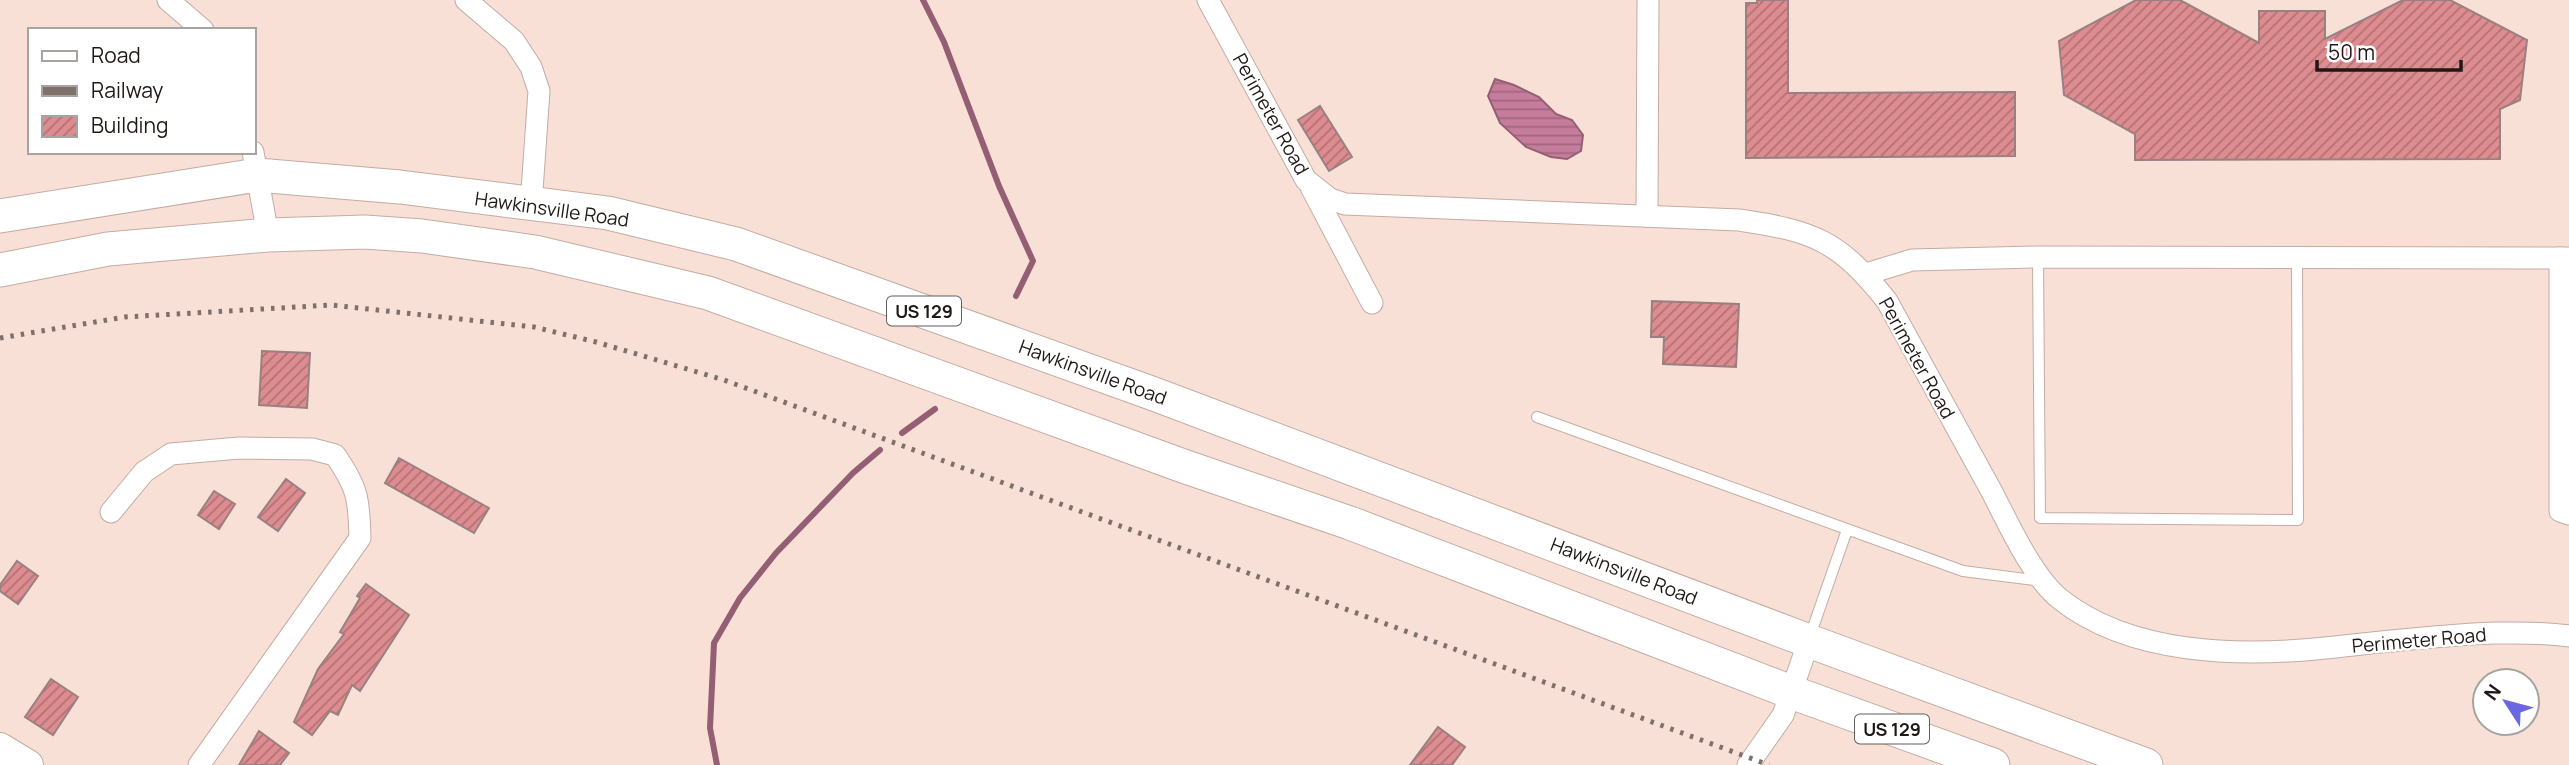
<svg xmlns="http://www.w3.org/2000/svg" width="2569" height="765" font-family="Manrope,sans-serif">
<defs>
<pattern id="water-rules" width="6" height="5" patternUnits="userSpaceOnUse" patternTransform="scale(1.75)"><rect width="6" height="5" fill="#c67d9c"/><path d="M0 2.5h6" fill="none" stroke="#a0657e"/></pattern>
<pattern id="building-hatch" width="6" height="6" patternUnits="userSpaceOnUse" patternTransform="scale(1.75)"><rect width="6" height="6" fill="#dd8c90"/><path d="M-1 1l2-2M0 6l6-6M5 7l2-2" fill="none" stroke="#b37174"/></pattern>
</defs>
<rect width="100%" height="100%" fill="#f9e0d7"/>
<polygon fill="url(#water-rules)" stroke="#945f74" stroke-width="2" points="1495,79 1514,85 1539,97 1556,114 1572,120 1583,135 1581,151 1567,159 1551,157 1526,147 1500,123 1488,96"/>
<g fill="none" stroke-linecap="round" stroke-linejoin="round">
<g stroke="#945f74" stroke-width="6">
<polyline points="923,0 944,42 999,186 1033,261 1016,296"/>
<polyline points="902,433 935,409"/>
<polyline points="717,765 710,728 714,643 740,598 776,553 853,473 880,450"/>
</g>
</g>
<g fill="url(#building-hatch)" stroke="#998182" stroke-width="2">
<polygon points="1757,0 1788,0 1788,93 2015,92 2015,156 1746,158 1746,3 1757,3"/>
<polygon points="2136,0 2180,0 2259,43 2259,11 2325,11 2325,39 2403,0 2450,0 2527,40 2520,100 2500,109 2500,159 2135,160 2135,134 2064,95 2059,41"/>
<polygon points="1320,106 1352,157 1329,171 1298,120"/>
<polygon points="1652,301 1739,304 1736,367 1663,364 1664,337 1651,337"/>
<polygon points="262,351 310,353 307,408 259,405"/>
<polygon points="399,458 489,508 474,533 385,483"/>
<polygon points="286,479 305,493 278,531 258,517"/>
<polygon points="214,491 235,504 219,529 198,515"/>
<polygon points="17,561 38,576 18,604 0,591 0,585"/>
<polygon points="366,584 409,615 360,691 352,685 338,715 330,711 312,735 294,722 318,669 344,634 340,632 360,598 357,596"/>
<polygon points="51,679 78,697 53,735 25,717"/>
<polygon points="1438,727 1465,747 1452,765 1410,765"/>
<polygon points="259,731 289,753 280,765 239,765"/>
</g>
<g fill="none" stroke-linecap="round" stroke-linejoin="round">
<defs>
<g id="lane">
<polyline points="2038,257 2040,518 2298,520 2297,258"/>
<polyline points="1537,417 1963,571 2042,581"/>
<polyline points="1810,636 1847,530"/>
</g>
<g id="street">
<polyline points="168,0 203,30"/>
<polyline points="466,0 514,41 531,67 539,91 531,205"/>
<path d="M 1208,0 L 1306,180 L 1330,199 L 1345,204 L 1739,220 C 1815,231 1839,241 1887,301 C 1922,365 1957,429 1992,492 C 2008,523 2033,578 2060,599 C 2130,655 2240,657 2325,648 C 2382,642 2438,635 2495,633 C 2519,633 2545,632 2569,636"/>
<polyline points="253,152 268,235"/>
<polyline points="1311,187 1372,303"/>
<polyline points="1647,216 1648,0"/>
<polyline points="2560,258 2560,511 2569,514"/>
<polyline points="1866,274 1912,260 2038,257 2569,258"/>
<path d="M 111,512 L 144,472 L 171,454 L 239,448 L 312,449 L 335,455 C 358,488 359,499 360,538 L 199,765"/>
<polyline points="1748,765 1783,715 1809,641"/>
</g>
<polyline id="secondary" points="0,748 28,765"/>
<g id="primary">
<polyline points="0,216 257,175 400,187 608,213 736,244 1154,394 1809,641 2146,765"/>
<polyline points="0,270 108,249 268,235 365,232 422,236 535,252 708,293 1186,467 1350,523 1791,692 1993,765"/>
</g>
</defs>
<use href="#lane" stroke="#c3aca3" stroke-width="12"/>
<use href="#street" stroke="#c3aca3" stroke-width="23"/>
<use href="#secondary" stroke="#c3aca3" stroke-width="32"/>
<use href="#primary" stroke="#c3aca3" stroke-width="35"/>
<use href="#lane" stroke="#fff" stroke-width="10"/>
<use href="#street" stroke="#fff" stroke-width="21"/>
<use href="#secondary" stroke="#fff" stroke-width="30"/>
<use href="#primary" stroke="#fff" stroke-width="33"/>
<polyline stroke="#80706b" stroke-width="5" stroke-dasharray="3.5 7" stroke-linecap="butt" points="0,338 125,317 331,305 534,327 596,342 724,380 1769,765"/>
</g>
<g text-anchor="middle" dominant-baseline="central" stroke-width="5" stroke-linejoin="round" paint-order="stroke">
<g fill="#fff" stroke="#635d5b" stroke-width="2">
<rect x="887" y="296.5" width="74" height="29" rx="5"/>
<rect x="1855" y="714.5" width="74" height="29" rx="5"/>
</g>
<g font-size="18" font-weight="bold" fill="#201815">
<text x="924" y="311">US 129</text>
<text x="1892" y="729">US 129</text>
</g>
<g font-size="19" fill="#201815" stroke="#fff">
<text transform="translate(1271 114) rotate(61)">Perimeter Road</text>
<text transform="translate(552 209) rotate(8)">Hawkinsville Road</text>
<text transform="translate(1917 358) rotate(61)">Perimeter Road</text>
<text transform="translate(1093 372) rotate(20)">Hawkinsville Road</text>
<text transform="translate(1624 571) rotate(21)">Hawkinsville Road</text>
<text transform="translate(2419 640) rotate(-5)">Perimeter Road</text>
</g>
</g>
<rect x="28" y="28" width="228" height="126" fill="#ffffff" stroke="#a6a3a1" stroke-width="2"/>
<rect x="42" y="51" width="35" height="10" fill="#ffffff" stroke="#a6a3a1" stroke-width="2"/>
<text x="91" y="63" font-size="21" fill="#201815">Road</text>
<rect x="42" y="86" width="35" height="10" fill="#80706b" stroke="#a6a3a1" stroke-width="2"/>
<text x="91" y="98" font-size="21" fill="#201815">Railway</text>
<rect x="42" y="116" width="35" height="21" fill="url(#building-hatch)" stroke="#a6a3a1" stroke-width="2"/>
<text x="91" y="133" font-size="21" fill="#201815">Building</text>
<g transform="translate(2506 702) rotate(306)"><circle r="33" fill="#ffffff" stroke="#a6a3a1" stroke-width="2"/>
<path d="M0-5L12 26L0 18L-12 26Z" fill="#6b67e1"/>
<text y="-10" font-size="19" font-weight="bold" text-anchor="middle" fill="#201815">N</text>
</g>
<path d="M2317 60v10h144v-10" fill="none" stroke="#201815" stroke-width="3.5"/>
<text x="2328" y="60" font-size="21" fill="#201815" stroke="#ffffff" stroke-width="5" paint-order="stroke">50 m</text>
</svg>
